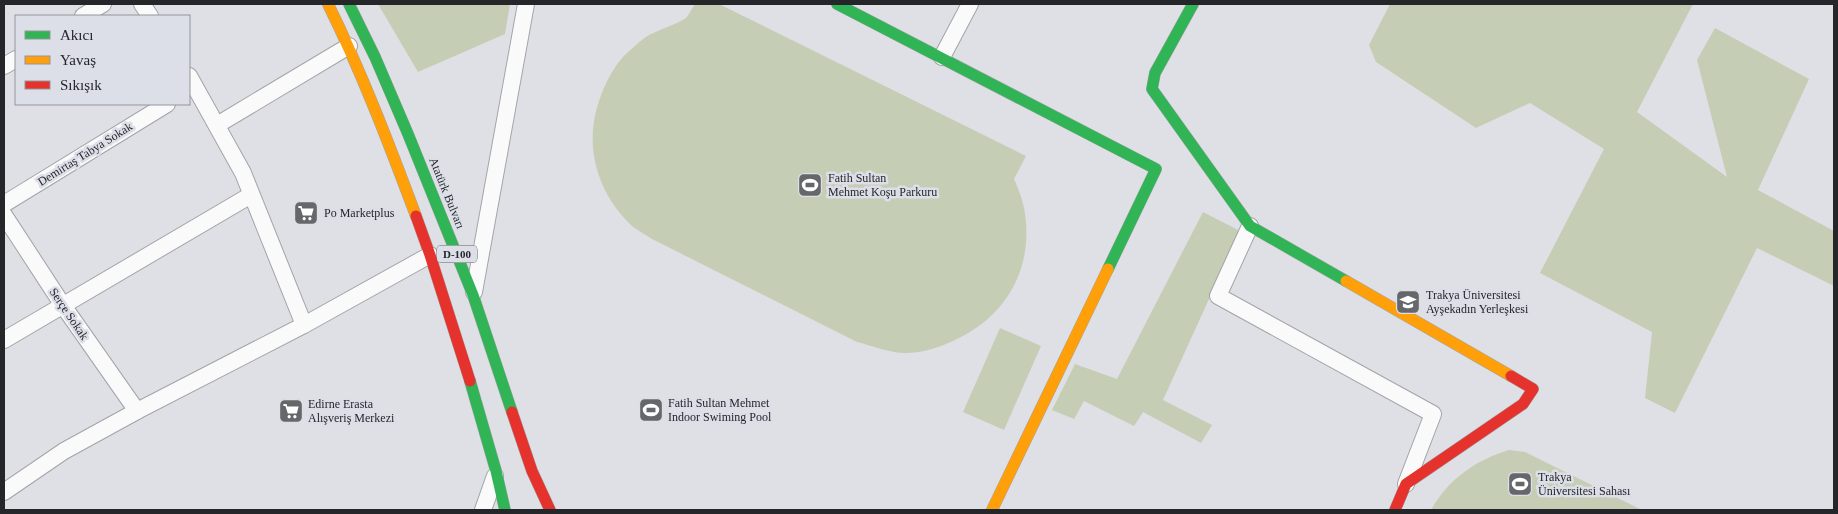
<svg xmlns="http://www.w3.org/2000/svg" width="1838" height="514" font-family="'Times New Roman',serif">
<rect width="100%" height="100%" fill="#dfe0e5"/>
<g fill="#c6cdb5">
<polygon points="378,4 510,4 505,34 418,72"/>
<path d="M 695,4 L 719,4 L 1026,156 L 1014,179 C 1018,188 1022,198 1024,208 C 1035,265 1008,315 957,339 C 941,347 923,353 905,353 C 889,353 873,346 857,342 L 652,239 C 645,234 636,230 630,224 C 596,191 584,144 599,101 C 605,83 614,65 628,52 C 635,46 642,39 649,35 C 657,31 684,21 687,17 C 690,13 692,8 695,4 Z"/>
<polygon points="1390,4 1693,4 1637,112 1727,177 1697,60 1715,28 1809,79 1758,190 1834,231 1834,286 1757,248 1675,413 1645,398 1652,332 1540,273 1604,149 1530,103 1476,128 1376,62 1369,45"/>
<polygon points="1203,212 1240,231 1163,400 1212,425 1201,443 1143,412 1134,426 1084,401 1074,419 1052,410 1075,364 1117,379"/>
<polygon points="1000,328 1041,346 1004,430 963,412"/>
<path d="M 1509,450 L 1525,452 L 1642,510 L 1431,510 C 1448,479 1476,460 1509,450 Z"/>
</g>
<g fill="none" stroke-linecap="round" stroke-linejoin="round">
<defs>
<g id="street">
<polyline points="142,4 150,16"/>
<polyline points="83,16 103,4"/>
<polyline points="942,57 970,4"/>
<polyline points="4,66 16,59"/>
<polyline points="189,76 243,173 304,325"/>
<polyline points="217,125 349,46"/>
<polyline points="4,204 167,104"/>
<polyline points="4,215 62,304 137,411"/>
<polyline points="1250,226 1218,296 1433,414 1406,484"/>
<polyline points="474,292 526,4"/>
<polyline points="4,340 251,195"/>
<polyline points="4,492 64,451 137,411 304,325 430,255"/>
<polyline points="483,510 495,476"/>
</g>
<g id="fast">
<polyline points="349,4 375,57 408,134 473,295 512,412"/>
<polyline points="837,4 1156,169 1108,269"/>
<polyline points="1193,4 1155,73 1152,89 1250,226 1346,281"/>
<polyline points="470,381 496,471 505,510"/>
</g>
<g id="slow">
<path d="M 328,4 C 362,73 389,144 416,216"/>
<polyline points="1346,281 1511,376"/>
<polyline points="992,510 1108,269"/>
</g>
<g id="jam">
<polyline points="416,216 430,255 470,381"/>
<polyline points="512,412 532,471 550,510"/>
<polyline points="1395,510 1406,484 1523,404 1533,389 1511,376"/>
</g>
</defs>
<use href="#street" stroke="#a2a4a7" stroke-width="18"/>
<use href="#fast" stroke="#a2a4a7" stroke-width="12"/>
<use href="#slow" stroke="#a2a4a7" stroke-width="12"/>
<use href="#jam" stroke="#a2a4a7" stroke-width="12"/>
<use href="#street" stroke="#fafafb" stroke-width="16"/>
<use href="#fast" stroke="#30b455" stroke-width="11"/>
<use href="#slow" stroke="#ff9f0a" stroke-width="11"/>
<use href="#jam" stroke="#e5322d" stroke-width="11"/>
</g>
<defs>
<symbol id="stadium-square" viewBox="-11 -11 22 22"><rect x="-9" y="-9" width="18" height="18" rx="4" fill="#66676b" stroke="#dcdfe8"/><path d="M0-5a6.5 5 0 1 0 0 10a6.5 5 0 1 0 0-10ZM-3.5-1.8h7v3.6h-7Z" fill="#fff"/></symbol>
<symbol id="supermarket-square" viewBox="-11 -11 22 22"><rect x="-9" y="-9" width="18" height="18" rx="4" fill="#66676b" stroke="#dcdfe8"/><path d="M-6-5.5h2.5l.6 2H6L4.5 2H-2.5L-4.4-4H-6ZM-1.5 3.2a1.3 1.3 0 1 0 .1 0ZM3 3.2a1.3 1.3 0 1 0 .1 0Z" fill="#fff"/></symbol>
<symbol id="university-square" viewBox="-11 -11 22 22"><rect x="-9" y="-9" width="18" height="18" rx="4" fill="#66676b" stroke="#dcdfe8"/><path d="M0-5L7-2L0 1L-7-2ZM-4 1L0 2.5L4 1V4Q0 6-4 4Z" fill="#fff"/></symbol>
</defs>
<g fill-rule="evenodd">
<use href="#stadium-square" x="796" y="171" width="28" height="28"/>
<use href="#supermarket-square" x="292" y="199" width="28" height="28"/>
<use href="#university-square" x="1394" y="288" width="28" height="28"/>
<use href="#stadium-square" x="637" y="396" width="28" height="28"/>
<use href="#supermarket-square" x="277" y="397" width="28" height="28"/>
<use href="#stadium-square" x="1506" y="470" width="28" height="28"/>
</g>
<g text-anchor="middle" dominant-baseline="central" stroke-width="5" stroke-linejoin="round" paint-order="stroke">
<rect fill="#dcdfe8" stroke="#5c5e62" stroke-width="1" x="437" y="245.5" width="40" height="17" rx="4"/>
<g font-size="11" font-weight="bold" fill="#252629">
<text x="457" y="254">D-100</text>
</g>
<g font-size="12" fill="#252629" stroke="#dcdfe8">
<text transform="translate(85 154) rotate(-32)">Demirtaş Tabya Sokak</text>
<text transform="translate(447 193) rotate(68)">Atatürk Bulvarı</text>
<text transform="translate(69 314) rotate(56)">Serçe Sokak</text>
</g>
<g font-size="12" fill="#252629" stroke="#dcdfe8" text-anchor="start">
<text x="828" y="178">Fatih Sultan<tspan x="828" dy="14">Mehmet Koşu Parkuru</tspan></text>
<text x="324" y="213">Po Marketplus</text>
<text x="1426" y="295">Trakya Üniversitesi<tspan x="1426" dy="14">Ayşekadın Yerleşkesi</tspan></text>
<text x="668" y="403">Fatih Sultan Mehmet<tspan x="668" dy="14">Indoor Swiming Pool</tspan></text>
<text x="308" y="404">Edirne Erasta<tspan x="308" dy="14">Alışveriş Merkezi</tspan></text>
<text x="1538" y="477">Trakya<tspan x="1538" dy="14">Üniversitesi Sahası</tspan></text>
</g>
</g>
<rect width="1838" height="514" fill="none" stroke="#252629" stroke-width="10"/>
<rect x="15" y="15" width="175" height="90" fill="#dcdfe8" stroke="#93959c"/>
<rect x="25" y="31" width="25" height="8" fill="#30b455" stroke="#93959c"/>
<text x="60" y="40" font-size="15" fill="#252629">Akıcı</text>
<rect x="25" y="56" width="25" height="8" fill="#ff9f0a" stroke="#93959c"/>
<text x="60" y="65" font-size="15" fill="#252629">Yavaş</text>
<rect x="25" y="81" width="25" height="8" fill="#e5322d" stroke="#93959c"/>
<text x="60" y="90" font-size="15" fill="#252629">Sıkışık</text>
</svg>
